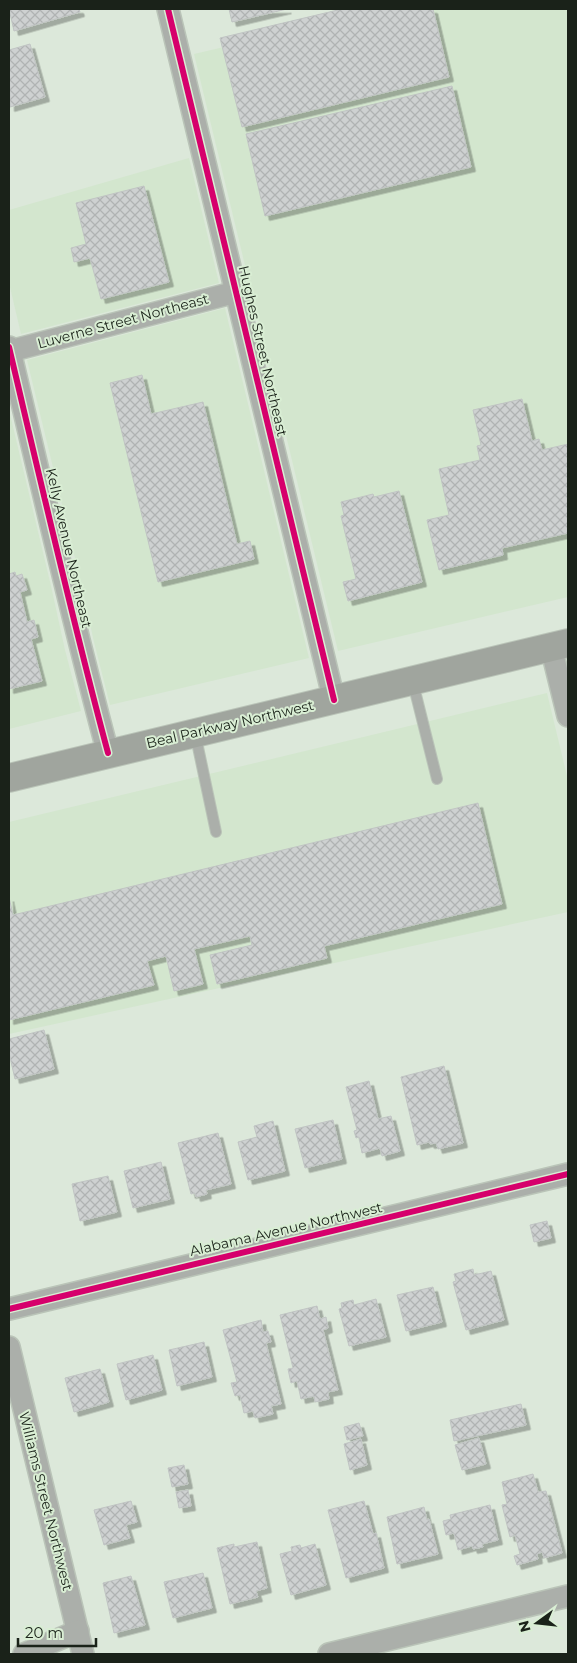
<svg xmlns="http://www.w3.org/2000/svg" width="577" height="1663" font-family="Montserrat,sans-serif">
<defs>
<pattern id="building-cross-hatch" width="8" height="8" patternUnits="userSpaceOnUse" patternTransform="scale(1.25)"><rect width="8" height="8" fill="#ced1d1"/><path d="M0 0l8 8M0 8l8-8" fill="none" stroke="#b0b3b3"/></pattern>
<filter id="shadow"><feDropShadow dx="4.5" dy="4.5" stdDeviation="0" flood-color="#0004"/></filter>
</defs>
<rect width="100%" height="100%" fill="#dce8da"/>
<g fill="#d3e6ce">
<polygon points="387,9 568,9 568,597 338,651 194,54"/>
<polygon points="189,158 219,283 21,334 9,283 9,210"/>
<polygon points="225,308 309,658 110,705 94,642 80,579 27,360"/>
<polygon points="9,410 51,586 65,650 81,711 9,729"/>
<polygon points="547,693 568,780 568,912 9,1034 9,822"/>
</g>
<g fill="url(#building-cross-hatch)" stroke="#c0c4c3" filter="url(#shadow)">
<polygon points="9,9 79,9 80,12 14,31"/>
<polygon points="229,9 287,9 232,22"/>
<polygon points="342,9 433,9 449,77 242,127 220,38"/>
<polygon points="30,44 45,97 10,107 9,50"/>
<polygon points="452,86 471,167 265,216 246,134"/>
<polygon points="144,186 169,282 101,299 90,258 74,262 71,248 86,244 76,203"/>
<polygon points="142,375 151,414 203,402 237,544 250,541 254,559 158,582 110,383"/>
<polygon points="522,399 532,441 539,439 542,450 568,444 568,533 502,548 503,555 439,570 427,520 449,515 439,469 480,460 477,446 481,445 473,410"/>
<polygon points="399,491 422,582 348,601 343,582 356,579 341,516 344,515 341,502 373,494 374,497"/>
<polygon points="15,572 16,576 22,574 27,590 20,592 27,622 34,620 38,637 31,639 42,681 9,689 9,574"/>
<polygon points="478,803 502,904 324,946 327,958 217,984 210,955 252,945 250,936 194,949 203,984 174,991 166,956 147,961 154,985 9,1020 9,897 13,915"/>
<polygon points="44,1030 54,1069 15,1079 9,1053 9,1039"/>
<polygon points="444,1066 463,1143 438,1149 436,1143 430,1144 429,1142 417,1145 401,1077"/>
<polygon points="369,1081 378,1119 391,1116 400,1151 382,1156 380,1148 362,1153 359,1137 356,1138 354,1131 357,1130 346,1087"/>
<polygon points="333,1120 342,1159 305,1168 295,1129"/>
<polygon points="273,1121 285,1171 248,1180 238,1142 257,1137 254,1126"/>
<polygon points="218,1133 231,1184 206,1190 207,1194 196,1197 195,1193 191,1194 178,1143"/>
<polygon points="161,1162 170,1199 133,1208 124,1171"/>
<polygon points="108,1176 117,1212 80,1221 72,1184"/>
<polygon points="547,1221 551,1238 534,1242 530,1225"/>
<polygon points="473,1269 474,1275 491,1271 504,1320 466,1330 453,1282 456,1281 454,1274"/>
<polygon points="433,1287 442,1322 406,1331 397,1295"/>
<polygon points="376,1299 386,1337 349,1346 339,1309 342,1308 341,1303 353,1300 354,1305"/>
<polygon points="317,1306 320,1319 326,1317 328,1328 323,1330 338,1390 328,1392 329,1399 315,1402 314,1396 301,1399 297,1381 291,1383 288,1369 293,1368 280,1315"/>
<polygon points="261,1320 263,1332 268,1331 271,1342 266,1343 281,1404 271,1406 273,1414 255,1418 253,1411 244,1413 240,1395 235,1396 231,1383 237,1382 223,1330"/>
<polygon points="204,1342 212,1377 177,1386 169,1350"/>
<polygon points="153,1355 162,1390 126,1400 117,1364"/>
<polygon points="100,1369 109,1402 74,1412 65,1378"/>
<polygon points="521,1404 526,1425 454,1441 450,1420"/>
<polygon points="359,1423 363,1436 347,1440 344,1427"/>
<polygon points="479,1438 486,1464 462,1470 455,1445"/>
<polygon points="361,1439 367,1465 350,1470 344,1444"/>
<polygon points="184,1465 188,1484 172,1487 168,1468"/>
<polygon points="533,1474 538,1492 546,1491 562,1553 544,1558 542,1552 537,1554 538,1559 517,1565 514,1556 520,1554 515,1535 510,1537 502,1505 507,1504 502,1482"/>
<polygon points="188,1490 191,1506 179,1508 176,1492"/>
<polygon points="131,1501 137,1522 126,1525 130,1538 104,1545 94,1510"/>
<polygon points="364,1501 373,1534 376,1533 384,1568 346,1578 328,1510"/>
<polygon points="490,1505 498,1540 482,1544 483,1547 473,1549 472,1546 458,1550 454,1533 446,1535 443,1521 451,1519 450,1515"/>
<polygon points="424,1507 427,1520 429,1519 438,1554 397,1564 387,1517"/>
<polygon points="257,1542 267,1588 256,1591 258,1597 230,1604 217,1548 234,1544 234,1547"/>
<polygon points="315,1544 326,1585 291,1595 280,1554 292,1551 291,1547 300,1545 301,1548"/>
<polygon points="203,1573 212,1608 173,1618 164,1582"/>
<polygon points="131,1576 145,1625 114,1633 103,1583"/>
</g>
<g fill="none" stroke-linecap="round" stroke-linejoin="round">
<defs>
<g id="lane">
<polyline points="413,683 437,779"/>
<polyline points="195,733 216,832"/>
</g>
<g id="street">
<polyline points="168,9 334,700"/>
<path d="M 9,347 C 41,483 72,619 108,753"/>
<polyline points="10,351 236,292"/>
<polyline points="551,647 568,716"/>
<polyline points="9,1309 568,1174"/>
<polyline points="9,1347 83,1654"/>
<polyline points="24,1654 78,1631"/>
<polyline points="329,1654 568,1596"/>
</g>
<polyline id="secondary" points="9,778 568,643"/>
</defs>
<use href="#lane" stroke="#bac4b8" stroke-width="12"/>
<use href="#street" stroke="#bac4b8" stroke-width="24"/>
<use href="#secondary" stroke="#bac4b8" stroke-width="30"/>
<use href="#lane" stroke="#abafaa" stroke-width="10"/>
<use href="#street" stroke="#abafaa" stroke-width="21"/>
<use href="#secondary" stroke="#a0a59e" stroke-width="28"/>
<defs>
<g id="cycleway">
<polyline points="168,9 334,700"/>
<path d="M 9,347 C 41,483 72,619 108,753"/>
<polyline points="9,1309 568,1174"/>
</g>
</defs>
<use href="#cycleway" stroke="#d9eed4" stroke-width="9"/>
<use href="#cycleway" stroke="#d6006c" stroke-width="6"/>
</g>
<g text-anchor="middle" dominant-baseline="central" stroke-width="4" stroke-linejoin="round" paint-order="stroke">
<g font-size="14" fill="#1a2219" stroke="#d9eed4">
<text transform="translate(123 321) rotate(-15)">Luverne Street Northeast</text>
<text transform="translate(263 351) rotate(77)">Hughes Street Northeast</text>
<text transform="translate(69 548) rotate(77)">Kelly Avenue Northeast</text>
<text transform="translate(230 724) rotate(-13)">Beal Parkway Northwest</text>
<text transform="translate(286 1229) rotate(-13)">Alabama Avenue Northwest</text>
<text transform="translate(46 1501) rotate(76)">Williams Street Northwest</text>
</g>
</g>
<rect width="577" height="1663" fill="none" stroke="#1a2219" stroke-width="20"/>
<g transform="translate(537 1623) rotate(255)" stroke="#d9eed4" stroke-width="4" paint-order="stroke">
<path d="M0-4L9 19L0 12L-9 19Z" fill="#1a2219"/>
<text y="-8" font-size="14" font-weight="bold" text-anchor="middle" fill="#1a2219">N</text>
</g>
<path d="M18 1638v8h78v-8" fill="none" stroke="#1a2219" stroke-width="2.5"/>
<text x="25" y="1638" font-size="15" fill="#1a2219" stroke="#d9eed4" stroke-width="4" paint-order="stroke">20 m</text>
</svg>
